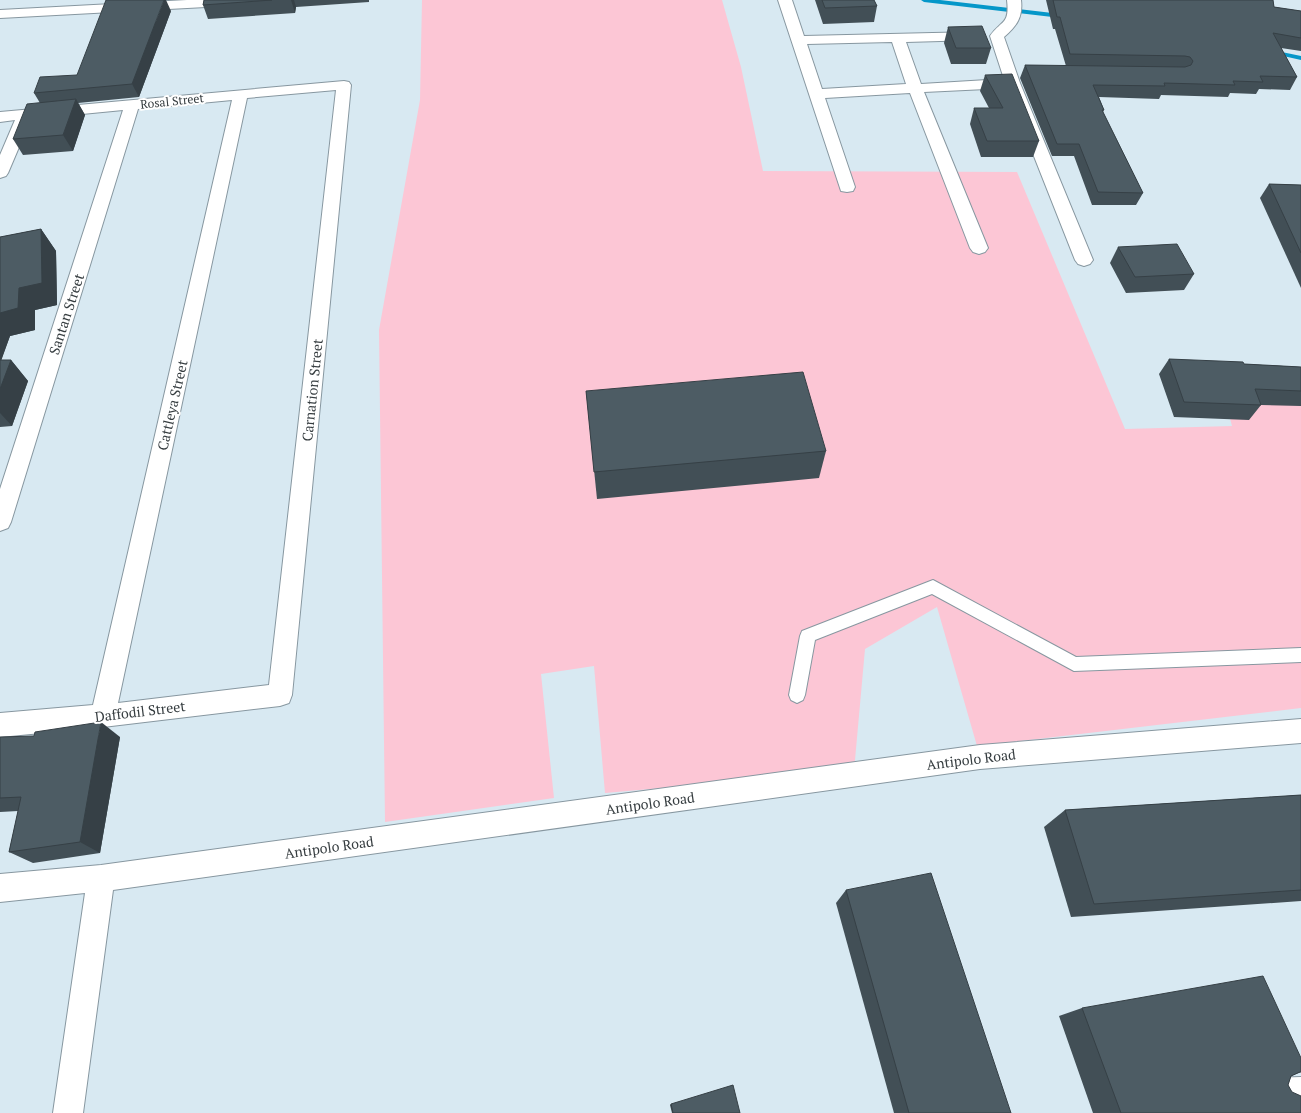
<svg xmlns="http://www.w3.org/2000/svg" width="1301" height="1113" font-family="'PT Serif',serif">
<rect width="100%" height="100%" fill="#d8e9f2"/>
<polygon fill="#fcc6d5" points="422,0 722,0 741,67 763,171 1017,172 1125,429 1232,426 1226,403 1301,405 1301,708 977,746 937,607 865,649 854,771 605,793 594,666 541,674 554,798 385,822 379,330 420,100"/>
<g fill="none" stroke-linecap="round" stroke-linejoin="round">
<g fill="#0597c9" fill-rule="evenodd">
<polygon points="921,0 940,0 1061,14 1064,16 1061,18 924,2"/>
<polygon points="1272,50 1301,56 1301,60 1270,53 1270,51"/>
</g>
<defs>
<g id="lane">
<polygon points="933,580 1076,657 1301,648 1301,662 1074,671 932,594 815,640 805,695 803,700 797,703 791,700 789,695 800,636 802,631"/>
<polygon points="1301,1077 1301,1097 1270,1098 1263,1095 1260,1088 1263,1081 1270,1078"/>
</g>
<g id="street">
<polygon points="187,0 214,0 211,6 206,7 0,18 0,10"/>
<path d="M 778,0 L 792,0 L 804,36 L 976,32 L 981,33 L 983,36 L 981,39 L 976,40 L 906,42 L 921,84 L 1004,79 L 990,36 C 1001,20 1010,25 1007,0 L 1021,0 C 1023,17 1017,26 1004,37 L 1020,83 L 1093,260 L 1090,264 L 1084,266 L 1078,264 L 1075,260 L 1007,88 L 924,92 L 988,248 L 985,252 L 979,254 L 973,252 L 970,248 L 910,93 L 825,98 L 855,187 L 853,191 L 847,192 L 841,191 ZM 892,42 L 906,84 L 822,89 L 807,44 Z"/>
<path d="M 344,81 L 349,82 L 351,85 L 292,695 L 289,703 L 280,706 L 103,727 L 0,737 L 0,713 L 93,705 L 232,100 L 138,109 L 11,522 L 8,528 L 0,531 L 0,489 L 123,110 L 31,119 L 8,173 L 6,176 L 0,178 L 0,155 L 15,120 L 0,122 L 0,112 ZM 336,90 L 269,685 L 118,703 L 247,98 Z"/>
<polygon points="1301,719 1301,743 980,769 113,890 83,1113 53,1113 85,893 0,902 0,874 101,865 980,745"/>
</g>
</defs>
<use href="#lane" stroke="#8797a0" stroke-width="2"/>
<use href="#street" stroke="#8797a0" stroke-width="2"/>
<use href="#lane" fill="#fff" fill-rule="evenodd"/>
<use href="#street" fill="#fff" fill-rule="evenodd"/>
</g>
<g fill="#424f56">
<polygon points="204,0 369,0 369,2 296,7 295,13 208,19 203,5"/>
<polygon points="815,0 874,0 877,6 874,22 823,24"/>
<polygon points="1046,0 1273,0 1274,7 1301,11 1301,51 1281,48 1297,77 1290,90 1259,89 1256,94 1230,93 1228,97 1161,95 1159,99 1099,97 1104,110 1103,112 1143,193 1136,205 1092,205 1074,156 1052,156 1020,78 1025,65 1066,66 1055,29 1053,29"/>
<polygon points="171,11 139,97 78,103 85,115 73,151 23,155 13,139 40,103 34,93 77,75"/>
<polygon points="948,27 991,48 986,64 951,64 944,43"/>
<polygon points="985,75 1039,141 1033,157 981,157 970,124 974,108 989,108 980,91"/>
<polygon points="1269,184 1301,185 1301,288 1260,198"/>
<polygon points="41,229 56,251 57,305 35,310 35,330 10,336 1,360 11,360 28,381 12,426 0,427 0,237"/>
<polygon points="1118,247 1194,274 1184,290 1126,293 1110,263"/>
<polygon points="1169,359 1244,364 1301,367 1301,406 1261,405 1249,420 1174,417 1159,374"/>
<polygon points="586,391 826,451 819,478 597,499"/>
<polygon points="0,737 120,737 100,853 33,863 9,852 18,811 0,812"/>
<polygon points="1301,795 1301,901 1071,917 1044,827 1065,810"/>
<polygon points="846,890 1011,1113 894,1113 836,903"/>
<polygon points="1082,1008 1301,1058 1301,1072 1298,1073 1291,1076 1288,1085 1301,1113 1093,1113 1059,1016"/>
<polygon points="671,1104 740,1113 672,1113 670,1105"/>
</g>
<g fill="#364046">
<polygon points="164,0 166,0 171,11 139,97 132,84"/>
<polygon points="291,0 294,0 296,7 295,13"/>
<polygon points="76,99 85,115 73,151 63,135"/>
<polygon points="41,229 56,251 57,305 35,310 35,330 10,336 0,364 0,313 19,288"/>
<polygon points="11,360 28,381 12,426 0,413 0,389"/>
<polygon points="101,722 120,737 100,853 80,842"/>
</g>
<g fill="#4d5c64" stroke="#364046">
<polygon points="106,0 164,0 132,84 34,93 40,77 77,75"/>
<polygon points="204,0 272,0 203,5"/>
<polygon points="822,0 874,0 877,6 825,8"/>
<polygon points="1053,0 1273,0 1274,7 1301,11 1301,38 1273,33 1297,77 1260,76 1263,82 1233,81 1235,85 1164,83 1165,86 1093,85 1104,110 1102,110 1143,193 1098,192 1079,144 1057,144 1025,65 1185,67 1191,65 1193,61 1190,57 1185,56 1070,54 1060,17 1057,17"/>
<polygon points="982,26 991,48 956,48 948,27"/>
<polygon points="1012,74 1039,141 987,141 974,108 1003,108 985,75"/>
<polygon points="76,99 63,135 13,139 27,104"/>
<polygon points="1269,184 1301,185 1301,253"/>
<polygon points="41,229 42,283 19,288 18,308 0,313 0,237"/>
<polygon points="1177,244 1194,274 1135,277 1118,247"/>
<polygon points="1169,359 1243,362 1244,364 1301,367 1301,391 1255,389 1261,405 1184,402"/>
<polygon points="0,360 11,360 0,389"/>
<polygon points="803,372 826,451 594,472 586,391"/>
<polygon points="101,722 80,842 9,852 21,797 0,798 0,737 34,736 35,732"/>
<polygon points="1301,795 1301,890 1094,904 1065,810"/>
<polygon points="931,873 1011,1113 909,1113 846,890"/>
<polygon points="1263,976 1301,1058 1301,1072 1300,1072 1291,1076 1288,1085 1292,1092 1301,1096 1301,1113 1121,1113 1082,1008"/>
<polygon points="733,1085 740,1113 673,1113 671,1104"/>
</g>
<g text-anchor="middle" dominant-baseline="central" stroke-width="4" stroke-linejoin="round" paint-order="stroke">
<g font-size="12" fill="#363d40" stroke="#fff">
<text transform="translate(172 101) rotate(-6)">Rosal Street</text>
</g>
<g font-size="14" fill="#363d40" stroke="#fff">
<text transform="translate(66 314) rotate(-72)">Santan Street</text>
<text transform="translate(312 390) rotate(-84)">Carnation Street</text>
<text transform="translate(172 405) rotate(-77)">Cattleya Street</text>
<text transform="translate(140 711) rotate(-7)">Daffodil Street</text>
<text transform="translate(971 759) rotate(-7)">Antipolo Road</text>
<text transform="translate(650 803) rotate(-8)">Antipolo Road</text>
<text transform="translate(329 847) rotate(-8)">Antipolo Road</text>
</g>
</g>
</svg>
